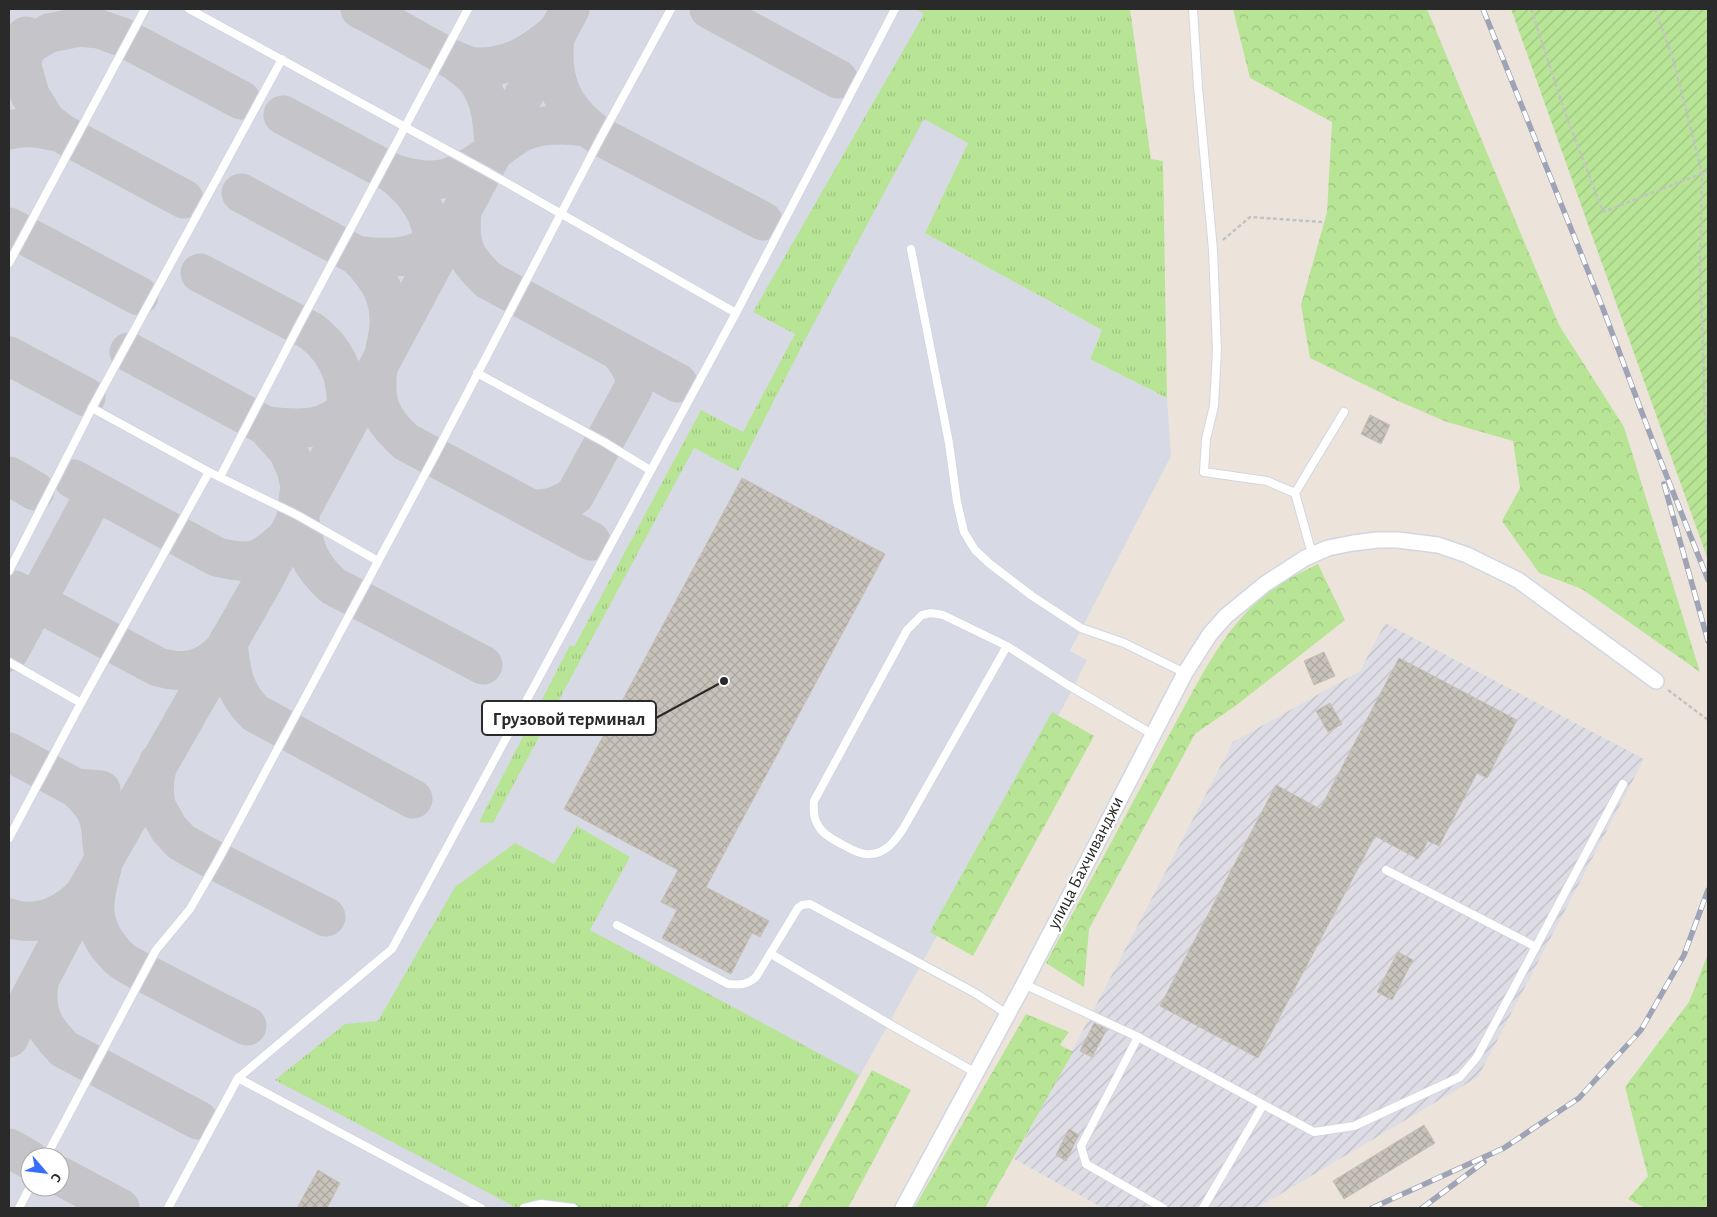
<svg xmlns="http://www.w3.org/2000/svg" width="1717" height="1217" font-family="'Alegreya Sans',sans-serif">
<defs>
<pattern id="industrial-furrows" width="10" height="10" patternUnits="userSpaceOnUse" patternTransform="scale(1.25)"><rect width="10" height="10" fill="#dedce5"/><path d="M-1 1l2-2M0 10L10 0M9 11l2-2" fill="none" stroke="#bfbdc5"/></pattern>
<pattern id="grass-tufts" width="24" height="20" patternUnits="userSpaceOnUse" patternTransform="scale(1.25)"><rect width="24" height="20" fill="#b8e496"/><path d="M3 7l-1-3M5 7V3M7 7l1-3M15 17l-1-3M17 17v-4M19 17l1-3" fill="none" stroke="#9ec481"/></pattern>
<pattern id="forest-crowns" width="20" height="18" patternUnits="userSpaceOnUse" patternTransform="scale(1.25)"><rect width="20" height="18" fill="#b8e496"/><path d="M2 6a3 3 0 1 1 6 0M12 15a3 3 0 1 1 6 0" fill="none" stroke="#9ec481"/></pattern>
<pattern id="garden-furrows" width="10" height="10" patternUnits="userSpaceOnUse" patternTransform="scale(1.25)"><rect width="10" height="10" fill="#b8e496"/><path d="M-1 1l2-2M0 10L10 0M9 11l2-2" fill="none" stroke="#9ec481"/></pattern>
<pattern id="building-cross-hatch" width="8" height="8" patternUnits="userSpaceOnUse" patternTransform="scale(1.25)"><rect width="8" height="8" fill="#c7c2ba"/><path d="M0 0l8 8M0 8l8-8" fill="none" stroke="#aba7a0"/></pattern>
</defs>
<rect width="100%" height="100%" fill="#ece4db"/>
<polygon fill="url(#industrial-furrows)" points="1385,623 1644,759 1478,1077 1257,1208 1103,1208 1014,1159 1091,1015 1233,742 1360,671"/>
<path fill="#d7dae5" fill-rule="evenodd" d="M 9,9 L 952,9 L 968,143 L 925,233 L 1102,330 L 1090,359 L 1167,398 L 1171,456 L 1070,651 L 1087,660 L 1069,696 L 787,1208 L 9,1208 ZM 30,1157 L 60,1157 L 60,1187 L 30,1187 Z"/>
<g fill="url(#grass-tufts)">
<polygon points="916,9 1130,9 1151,159 1163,161 1167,398 1090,359 1102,330 925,233 968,143 924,119 806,338 738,471 694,448 493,823 479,822 570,645 574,647 701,410 743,432 795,334 753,312 924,14"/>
<polygon points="577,826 630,857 590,930 859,1075 787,1208 517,1208 275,1080 345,1024 378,1021 455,887 515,843 554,864"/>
</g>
<g fill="url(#forest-crowns)">
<polygon points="1233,9 1427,9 1559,325 1624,427 1700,672 1582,589 1539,573 1502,521 1520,488 1513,441 1447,422 1398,401 1310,358 1301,305 1327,212 1332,122 1250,78"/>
<path d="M 1318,564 L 1345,620 L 1238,704 L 1195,734 L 1089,929 L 1084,987 L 1046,963 L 1195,687 C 1213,655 1231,625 1259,600 C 1276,584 1298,574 1318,564 Z"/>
<polygon points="1052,712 1094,736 973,956 930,932"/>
<polygon points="1708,954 1708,1208 1645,1208 1628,1199 1648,1176 1625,1087 1689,1002"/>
<polygon points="1026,1014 1069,1032 1060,1045 1073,1052 985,1208 914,1208"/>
<polygon points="872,1070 911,1090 848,1208 798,1208"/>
</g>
<polygon fill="url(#garden-furrows)" points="1511,9 1708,9 1708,560"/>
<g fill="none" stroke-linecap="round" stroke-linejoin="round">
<g stroke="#c5c4c8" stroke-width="39">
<path d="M 360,9 C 382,20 403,32 424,44 C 440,52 459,66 477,67 C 510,67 532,54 556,33"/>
<polyline points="709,9 838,79"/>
<polyline points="26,36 22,66 30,95 46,121 61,133"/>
<path d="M 555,37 C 550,83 563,111 601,137 L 763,221"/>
<polyline points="13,59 35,41 49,33 80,27 99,29 122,37 241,100"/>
<path d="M 454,60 C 460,65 467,70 473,75 C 492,96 493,125 494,151"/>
<path d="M 283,115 L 392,173 C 414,190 433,214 433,244 C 433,253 430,262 429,271"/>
<path d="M 9,130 C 26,125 44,129 61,133 L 184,199"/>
<path d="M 392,173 C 439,188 455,179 494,151 C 503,145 512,137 522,132 C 543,123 565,124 586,127"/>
<path d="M 241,193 L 356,255 C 385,282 396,309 385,348"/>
<path d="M 462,210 C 459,245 463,256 488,280 L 678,383"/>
<polyline points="9,227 139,296"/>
<path d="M 356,255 C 393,260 421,260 448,230"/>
<path d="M 200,273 L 311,331 C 345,357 349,387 345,428"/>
<polyline points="129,352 266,426 288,451 296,469 300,485 296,518"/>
<polyline points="9,356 86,397"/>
<path d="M 378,367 C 374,402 379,418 406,442 L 591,541"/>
<path d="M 266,426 C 311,431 326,430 361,399"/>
<polyline points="9,476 35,491"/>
<path d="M 73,479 L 217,557 C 253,566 261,561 287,537"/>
<path d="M 532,509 C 549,509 562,506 575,495 L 633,389 C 638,374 628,363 619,351"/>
<path d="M 299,514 C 304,546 307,563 333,586 L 483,665"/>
<path d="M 14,590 L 158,667 C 187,675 205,670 226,648"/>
<path d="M 228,642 C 231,672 233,691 255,713 L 413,799"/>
<path d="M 9,652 L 88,506 C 95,500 98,497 108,498"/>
<polyline points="9,752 76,788 101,790"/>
<polyline points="158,763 155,778 154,791 156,806 169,829 181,842 206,856 326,917"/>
<path d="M 76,788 C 97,807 101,816 102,844 C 103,851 104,857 103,863 C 99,882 92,900 96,920 C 99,933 107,946 117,956 C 125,965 145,973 156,979 C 186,995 217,1011 247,1026"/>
<path d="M 9,918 C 38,928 64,915 85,894"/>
<path d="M 39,983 C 35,1014 43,1027 64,1049 L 198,1120"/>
<polyline points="9,1038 85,893 261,585 570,9"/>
<polyline points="9,1148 30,1160"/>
<polyline points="60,1176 120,1208"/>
</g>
</g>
<g fill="url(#building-cross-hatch)" stroke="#c8bfb5">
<polygon points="1370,415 1390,425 1381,444 1361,434"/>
<polygon points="742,478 885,554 706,887 769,921 760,937 752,933 731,974 662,938 677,910 661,902 678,870 564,809"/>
<polygon points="1324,652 1335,676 1314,685 1304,661"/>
<polygon points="1399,658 1517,720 1487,778 1477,773 1439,846 1428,841 1418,859 1375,836 1258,1058 1160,1006 1276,785 1320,809"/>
<polygon points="1330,703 1342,724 1328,732 1316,711"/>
<polygon points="1398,952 1413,960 1392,1000 1377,992"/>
<polygon points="1094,1023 1107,1029 1092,1057 1080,1051"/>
<polygon points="1424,1125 1435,1143 1344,1199 1333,1181"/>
<polygon points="1069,1129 1079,1135 1066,1161 1056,1155"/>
<polygon points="318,1170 340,1183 327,1208 297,1208"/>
</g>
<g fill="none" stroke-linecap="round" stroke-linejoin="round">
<defs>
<g id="service">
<polyline points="189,9 484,170 736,313"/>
<polyline points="1193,9 1198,87 1213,250 1217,350 1214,406 1206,439 1204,472 1267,481 1295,493 1312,554"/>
<polyline points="911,249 949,443 957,502 964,532 975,550 990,564 1032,596 1081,628 1124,643 1185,673"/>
<polyline points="9,263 145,9"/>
<polyline points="477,373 604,442 650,470"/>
<polyline points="92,408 209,472 297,515 378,561"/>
<polyline points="220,477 299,325 468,9"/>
<polyline points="1295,493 1344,412"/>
<polyline points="9,571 92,408 282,59"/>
<path d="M 1007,646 L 903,829 C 895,841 885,854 870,854 C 862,855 854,851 847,847 C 825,836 811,828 814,801 L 907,630 L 922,615 L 931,613 L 943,615 L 1007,646 L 1068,685 L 1152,734"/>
<polyline points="9,662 81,703"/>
<polyline points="9,838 81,703 209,472"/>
<polyline points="1386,870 1536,947"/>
<path d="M 617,925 L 728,984 C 740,985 747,985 756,977 L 798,908 L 802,905 L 810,904 L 975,993 L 1007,1014"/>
<polyline points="771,954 891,1025 976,1073"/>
<polyline points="1024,984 1138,1037 1314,1132 1354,1126 1460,1077 1477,1057 1623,784"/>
<polyline points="1138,1037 1081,1146 1086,1164 1163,1208"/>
<polyline points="238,1078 481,1208"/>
<polyline points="46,1157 156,950 190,909 217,862 434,457 601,137 671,9"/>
<polyline points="19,1208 30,1187"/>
<polyline points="168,1208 238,1078 392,949 736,313 895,9"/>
<polyline points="524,1208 541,1204 573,1208"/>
<polyline points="1203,1208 1263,1105"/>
</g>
<polyline id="minor" points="903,1208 1024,984 1185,673 1210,634 1226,616 1265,584 1305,558 1328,548 1353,543 1377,540 1398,540 1438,545 1467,555 1518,580 1656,681"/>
</defs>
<use href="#service" stroke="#d1d6e3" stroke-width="10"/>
<use href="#minor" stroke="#d1d6e3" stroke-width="18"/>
<g stroke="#c3c3c3" stroke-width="2.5" stroke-dasharray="4 2.5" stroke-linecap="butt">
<polyline points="1531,9 1563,107 1603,212 1708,171"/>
<polyline points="1655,9 1673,59 1702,173 1700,265 1705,415 1708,441"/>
<polyline points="1223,240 1250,217 1322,222"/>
<polyline points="1668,690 1708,720"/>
</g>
<use href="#service" stroke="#fff" stroke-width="8"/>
<use href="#minor" stroke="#fff" stroke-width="15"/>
<defs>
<g id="rail">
<polyline points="1483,9 1602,306 1650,434 1708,580"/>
<polyline points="1664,484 1708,641"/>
<polyline points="1372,1208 1504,1148 1579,1098 1641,1030 1684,955 1708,890"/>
<polyline points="1422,1208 1484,1162"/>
</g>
</defs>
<use href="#rail" stroke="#9ea3b5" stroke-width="5.5"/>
<use href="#rail" stroke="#fff" stroke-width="4" stroke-dasharray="11" stroke-linecap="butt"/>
</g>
<g text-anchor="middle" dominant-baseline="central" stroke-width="4" stroke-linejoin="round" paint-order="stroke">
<g font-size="18" fill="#2a2a2a" stroke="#fff">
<text transform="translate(1086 863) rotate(-63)">улица Бахчиванджи</text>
</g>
</g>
<path fill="none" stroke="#2a2a2a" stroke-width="2" d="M724 681L656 718"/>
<circle fill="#2a2a2a" stroke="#fff" stroke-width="2" cx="724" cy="681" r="5"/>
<rect fill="#fff" stroke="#2a2a2a" stroke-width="2" x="482" y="701" width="174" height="34" rx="5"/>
<g font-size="19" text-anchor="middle" font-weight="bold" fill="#2a2a2a">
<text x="569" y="725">Грузовой терминал</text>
</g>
<rect width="1717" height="1217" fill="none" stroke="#2a2a2a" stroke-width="20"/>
<g transform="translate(45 1172) rotate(118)"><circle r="24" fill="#ffffff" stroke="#aaaaaa"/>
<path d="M0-4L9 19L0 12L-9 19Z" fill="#376dfd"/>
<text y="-8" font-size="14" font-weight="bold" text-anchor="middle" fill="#2a2a2a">С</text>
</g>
</svg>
